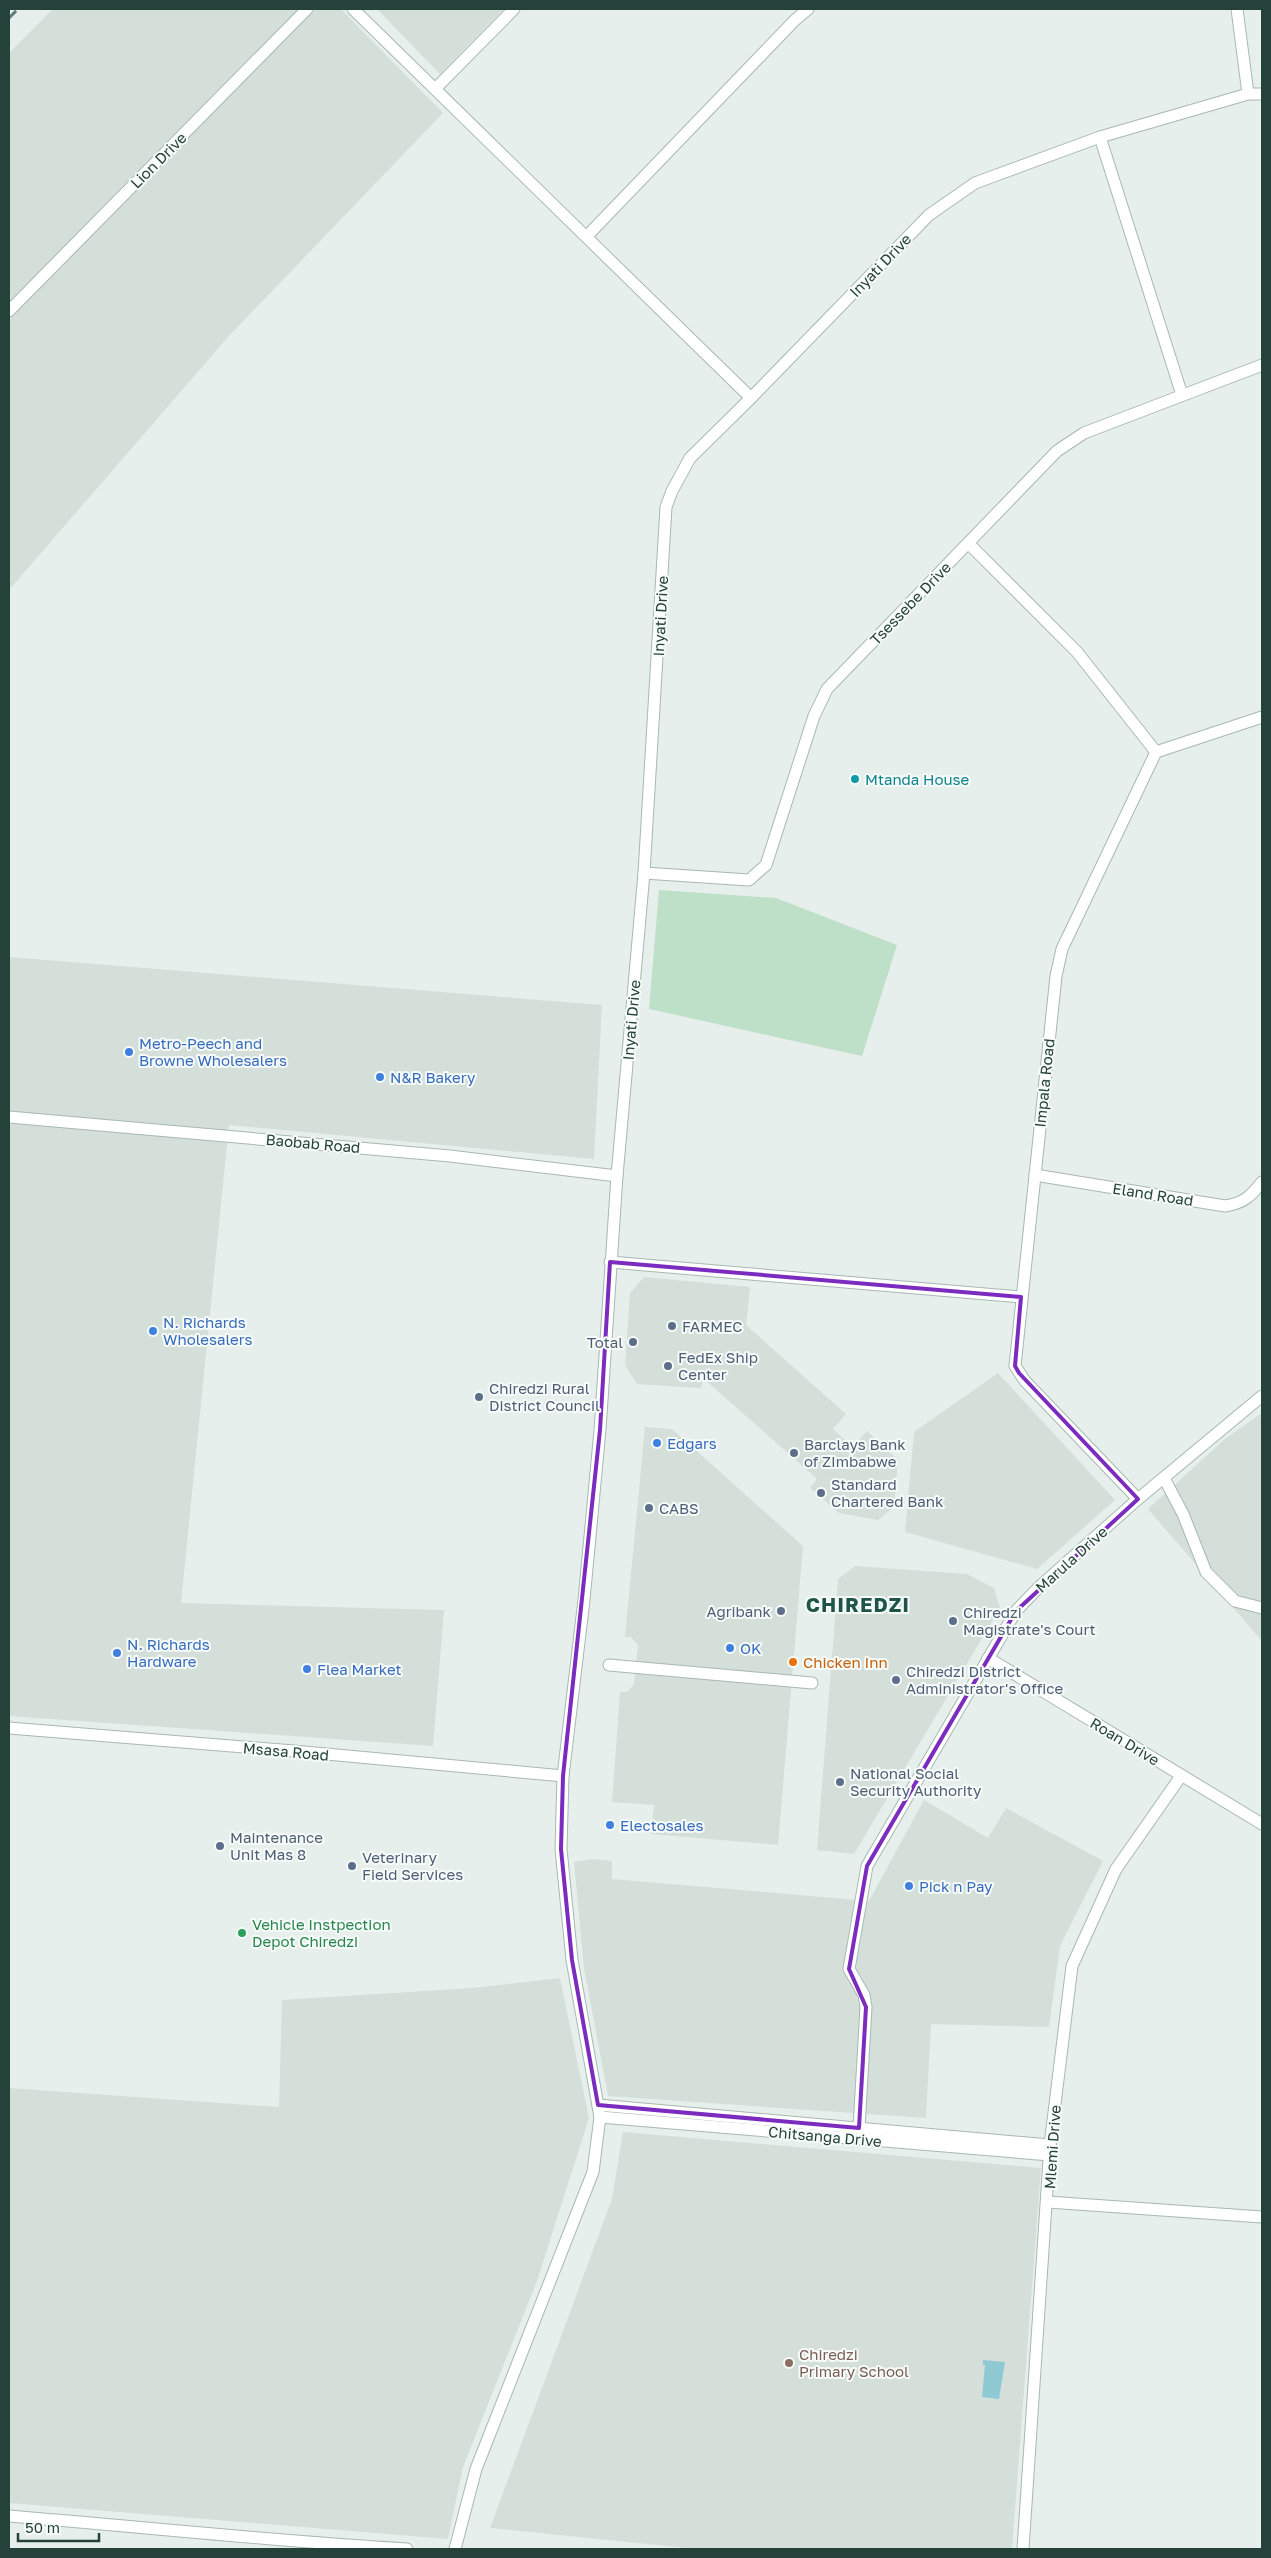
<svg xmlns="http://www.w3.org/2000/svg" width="1271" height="2558" font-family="'Golos Text',sans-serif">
<rect width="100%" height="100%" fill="#e6efeb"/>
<g fill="#d4dfda">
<polygon points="53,9 341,9 443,113 228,337 9,590 9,53"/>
<polygon points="377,9 504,9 440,74"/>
<polygon points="9,957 602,1005 594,1159 229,1125 181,1603 444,1610 433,1746 9,1716"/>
<polygon points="644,1277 750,1287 746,1325 846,1414 833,1429 853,1447 867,1431 898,1460 894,1507 878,1520 839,1513 810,1488 817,1479 703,1378 701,1388 637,1384 625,1365 630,1293"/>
<polygon points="998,1373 1115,1500 1037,1569 905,1532 914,1432"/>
<polygon points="1262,1413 1262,1641 1148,1509 1226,1438"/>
<polygon points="645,1427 672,1429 803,1546 778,1845 651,1834 654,1805 612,1802 620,1692 627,1692 634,1684 638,1645 631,1637 625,1637"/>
<polygon points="855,1566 967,1574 994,1588 1000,1608 854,1854 817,1850 838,1579"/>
<polygon points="924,1800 988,1838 1006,1808 1103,1861 1060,1946 1049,2027 931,2024 926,2118 608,2096 584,1968 574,1862 592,1859 612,1861 612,1879 869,1901"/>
<polygon points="560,1978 589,2118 537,2281 463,2467 448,2539 9,2503 9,2088 279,2107 282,2000 472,1988"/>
<polygon points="623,2132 1041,2168 1012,2549 696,2549 490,2528 612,2199"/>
</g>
<polygon fill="#bfe0c8" points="659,890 776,898 897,945 862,1056 649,1009"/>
<polygon fill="#8ec9d4" points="983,2360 1005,2362 999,2399 982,2397 985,2365 983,2365"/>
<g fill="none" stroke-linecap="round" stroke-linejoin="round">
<defs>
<g id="minor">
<polyline points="353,9 751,398"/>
<polyline points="1237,9 1248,94"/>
<polyline points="436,88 514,9"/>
<polyline points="1100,137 1182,395"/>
<polyline points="587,236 795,20 808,9"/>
<polyline points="9,311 307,9"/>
<polyline points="968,543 1077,652 1156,752"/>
<polyline points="644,873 749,880 766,865 814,716 827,689 1057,451 1084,433 1262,365"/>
<polyline points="9,1117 450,1156 617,1176"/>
<path d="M 1035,1175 L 1225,1206 C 1244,1203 1251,1196 1262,1182"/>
<polyline points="610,1262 1021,1297"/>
<polyline points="1164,1478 1183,1514 1206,1572 1235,1601 1262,1608"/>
<polyline points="1138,1499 1025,1381 1015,1366 1056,976 1062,949 1156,752 1262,717"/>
<polyline points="988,1658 1262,1824"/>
<polyline points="609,1665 812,1683"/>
<polyline points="9,1728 294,1751 563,1776"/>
<polyline points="598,2105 1050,2145"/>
<polyline points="600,2117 1050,2155"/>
<polyline points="859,2128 866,2007 864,1995 849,1969 867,1866 1016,1611 1039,1587 1138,1499 1262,1396"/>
<polyline points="1048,2202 1262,2217"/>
<path d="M 9,2516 C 142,2527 274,2541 407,2549"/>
<polyline points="455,2549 476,2469 593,2172 600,2117 572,1960 561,1849 563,1776 584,1600 600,1430 617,1176 644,873 666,507 672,491 690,458 751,398 929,215 975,183 1100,137 1248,94 1262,94"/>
<polyline points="1023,2549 1050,2145 1072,1966 1116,1869 1181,1776"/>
</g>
</defs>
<use href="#minor" stroke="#a8b8b2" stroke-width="13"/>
<use href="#minor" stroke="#fff" stroke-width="11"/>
<polyline stroke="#5f7d75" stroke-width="3" stroke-dasharray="10 5" stroke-linecap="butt" points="9,18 18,9"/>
</g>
<path fill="none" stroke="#7b2cbf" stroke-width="4" stroke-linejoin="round" d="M 610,1262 L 1021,1297 L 1015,1366 L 1019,1373 L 1138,1499 L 1016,1611 L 867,1866 L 849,1969 L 866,2007 L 859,2128 L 598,2105 L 572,1960 L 561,1849 L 563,1776 L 600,1430 Z"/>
<circle fill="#0f9aa8" stroke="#f7fbf9" stroke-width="2" cx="855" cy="779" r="5"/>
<g fill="#3f7fe0" stroke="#f7fbf9" stroke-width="2">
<circle cx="129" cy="1052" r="5"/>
<circle cx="380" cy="1077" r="5"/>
<circle cx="153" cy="1331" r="5"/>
<circle cx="657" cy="1443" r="5"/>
<circle cx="730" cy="1648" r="5"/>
<circle cx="117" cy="1653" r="5"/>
<circle cx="307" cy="1669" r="5"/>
<circle cx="610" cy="1825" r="5"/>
<circle cx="909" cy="1886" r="5"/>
</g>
<g fill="#5c6f8a" stroke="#f7fbf9" stroke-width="2">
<circle cx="672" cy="1326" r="5"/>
<circle cx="633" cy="1342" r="5"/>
<circle cx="668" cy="1366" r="5"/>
<circle cx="479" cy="1397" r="5"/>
<circle cx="794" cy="1453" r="5"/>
<circle cx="821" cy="1493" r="5"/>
<circle cx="649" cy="1508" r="5"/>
<circle cx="781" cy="1611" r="5"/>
<circle cx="953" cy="1621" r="5"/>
<circle cx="896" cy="1680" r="5"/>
<circle cx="840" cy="1782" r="5"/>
<circle cx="220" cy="1846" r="5"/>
<circle cx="352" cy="1866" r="5"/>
</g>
<circle fill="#e8710a" stroke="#f7fbf9" stroke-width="2" cx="793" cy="1662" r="5"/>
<circle fill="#2e9e5b" stroke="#f7fbf9" stroke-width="2" cx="242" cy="1933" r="5"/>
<circle fill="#8d6e63" stroke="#f7fbf9" stroke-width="2" cx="789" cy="2363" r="5"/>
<g text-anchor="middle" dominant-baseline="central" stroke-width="4" stroke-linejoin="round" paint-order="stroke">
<g font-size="15" fill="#24423a" stroke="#f7fbf9">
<text transform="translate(158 160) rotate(-45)">Lion Drive</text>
<text transform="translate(880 265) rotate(-46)">Inyati Drive</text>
<text transform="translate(910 603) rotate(-46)">Tsessebe Drive</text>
<text transform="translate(660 616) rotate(-87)">Inyati Drive</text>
<text transform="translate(631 1020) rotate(-85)">Inyati Drive</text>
<text transform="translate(1044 1083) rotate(-84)">Impala Road</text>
<text transform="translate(313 1143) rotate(5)">Baobab Road</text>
<text transform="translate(1153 1194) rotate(9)">Eland Road</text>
<text transform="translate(1071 1559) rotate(-42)">Marula Drive</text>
<text transform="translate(1125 1741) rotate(31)">Roan Drive</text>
<text transform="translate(286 1751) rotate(5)">Msasa Road</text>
<text transform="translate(825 2136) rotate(5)">Chitsanga Drive</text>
<text transform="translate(1052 2147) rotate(-86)">Mlemi Drive</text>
</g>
<g font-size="15" fill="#0d838f" stroke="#f7fbf9" text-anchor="start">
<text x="865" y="779">Mtanda House</text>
</g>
<g font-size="15" fill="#366cbe" stroke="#f7fbf9" text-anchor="start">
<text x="139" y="1043">Metro-Peech and<tspan x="139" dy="17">Browne Wholesalers</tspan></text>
<text x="390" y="1077">N&amp;R Bakery</text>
<text x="163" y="1322">N. Richards<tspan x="163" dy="17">Wholesalers</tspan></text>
<text x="667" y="1443">Edgars</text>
<text x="127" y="1644">N. Richards<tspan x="127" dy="17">Hardware</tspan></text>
<text x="740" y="1648">OK</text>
<text x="317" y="1669">Flea Market</text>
<text x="620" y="1825">Electosales</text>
<text x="919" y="1886">Pick n Pay</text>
</g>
<g font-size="15" fill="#4e5e75" stroke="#f7fbf9" text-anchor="start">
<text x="682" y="1326">FARMEC</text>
<text x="623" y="1342" text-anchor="end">Total</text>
<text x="678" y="1357">FedEx Ship<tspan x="678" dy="17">Center</tspan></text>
<text x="489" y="1388">Chiredzi Rural<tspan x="489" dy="17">District Council</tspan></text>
<text x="804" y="1444">Barclays Bank<tspan x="804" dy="17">of ZImbabwe</tspan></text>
<text x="831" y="1484">Standard<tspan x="831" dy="17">Chartered Bank</tspan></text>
<text x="659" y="1508">CABS</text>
<text x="771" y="1611" text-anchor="end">Agribank</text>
<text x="963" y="1612">Chiredzi<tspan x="963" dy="17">Magistrate's Court</tspan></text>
<text x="906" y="1671">Chiredzi District<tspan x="906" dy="17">Administrator's Office</tspan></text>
<text x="850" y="1773">National Social<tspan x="850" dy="17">Security Authority</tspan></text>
<text x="230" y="1837">Maintenance<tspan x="230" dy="17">Unit Mas 8</tspan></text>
<text x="362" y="1857">Veterinary<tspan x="362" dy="17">Field Services</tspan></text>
</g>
<g font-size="15" fill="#c56008" stroke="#f7fbf9" text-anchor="start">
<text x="803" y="1662">Chicken Inn</text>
</g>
<g font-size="15" fill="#27864d" stroke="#f7fbf9" text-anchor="start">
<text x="252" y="1924">Vehicle Instpection<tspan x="252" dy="17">Depot Chiredzi</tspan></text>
</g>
<g font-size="15" fill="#785e54" stroke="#f7fbf9" text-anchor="start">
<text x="799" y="2354">Chiredzi<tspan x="799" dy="17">Primary School</tspan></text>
</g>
<g font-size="20" font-weight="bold" letter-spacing="1" fill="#1f5548" stroke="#f7fbf9">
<text x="858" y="1604">CHIREDZI</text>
</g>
</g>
<rect width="1271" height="2558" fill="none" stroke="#24423a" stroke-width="20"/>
<path d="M18 2533v8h81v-8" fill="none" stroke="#24423a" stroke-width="2.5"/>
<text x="25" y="2533" font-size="15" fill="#24423a" stroke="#f7fbf9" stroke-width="4" paint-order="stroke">50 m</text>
</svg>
